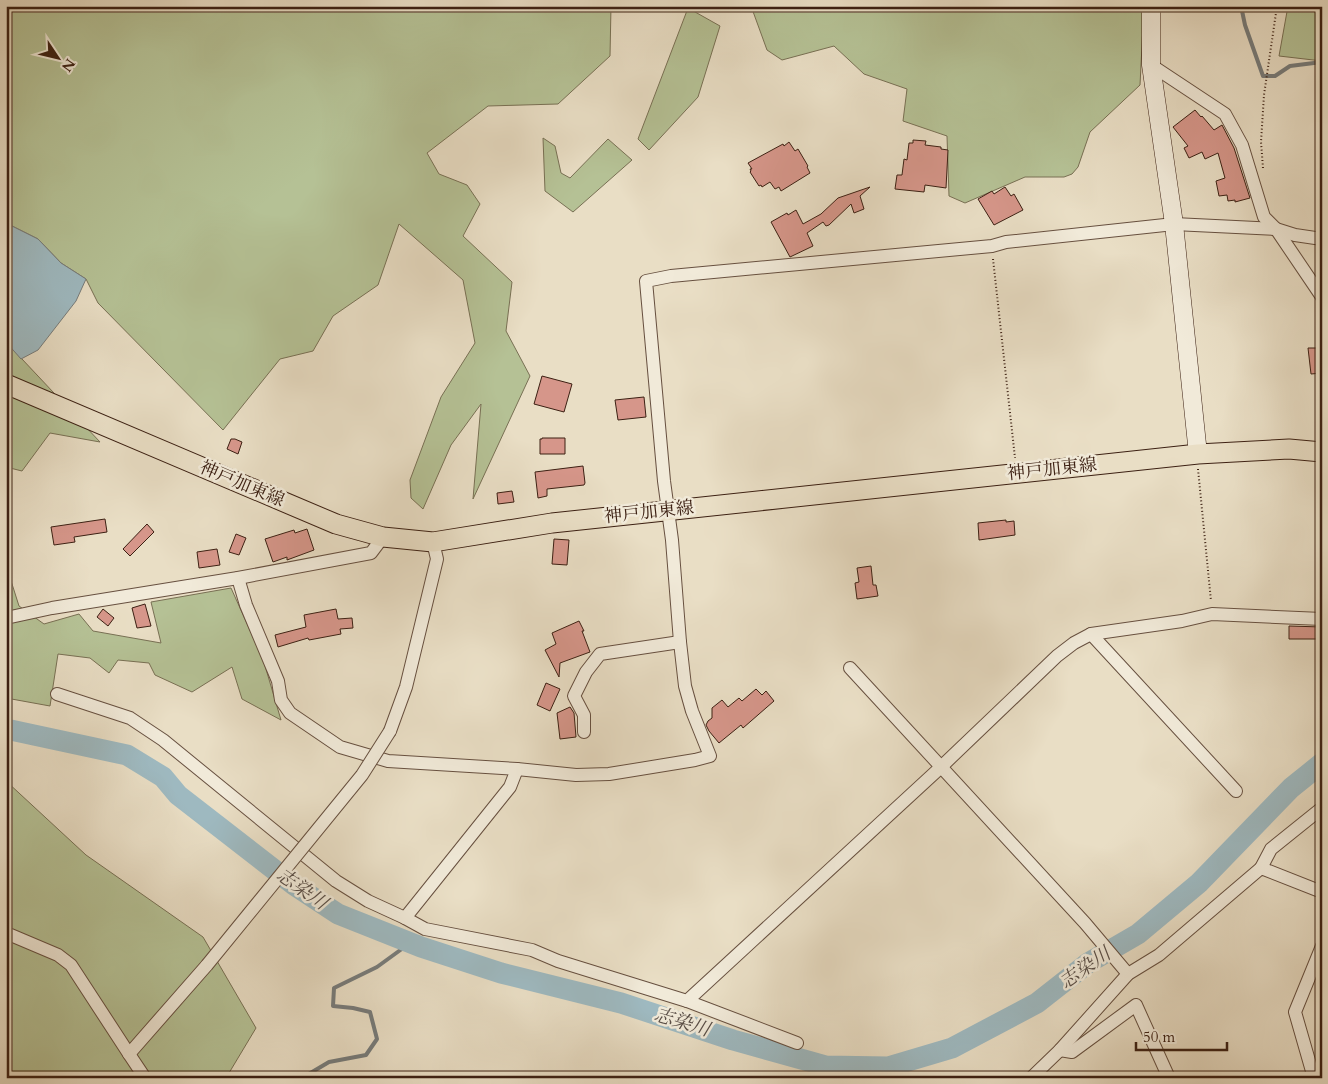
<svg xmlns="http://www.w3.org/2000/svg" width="1328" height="1084" font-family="Cardo,'Noto Serif JP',serif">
<rect width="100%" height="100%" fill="#e9dec5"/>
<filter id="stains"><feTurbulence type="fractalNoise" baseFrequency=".004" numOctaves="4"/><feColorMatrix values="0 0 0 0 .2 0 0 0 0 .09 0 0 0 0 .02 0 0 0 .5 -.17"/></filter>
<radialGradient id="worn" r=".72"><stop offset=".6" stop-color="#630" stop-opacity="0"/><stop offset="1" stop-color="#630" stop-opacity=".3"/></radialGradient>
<g fill="#b5c195" stroke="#787054">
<polygon points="6,6 611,6 610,56 558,104 488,106 427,153 439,174 467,185 480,204 463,236 512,282 506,331 530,376 473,499 481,404 451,445 423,509 411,498 410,480 441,397 475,343 463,280 399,224 378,285 333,316 313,351 280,359 223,430 98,303 86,279 61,263 38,239 6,223"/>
<polygon points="751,6 1144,6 1140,85 1090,132 1078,167 1072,174 1064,177 1025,177 965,203 949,196 947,136 903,121 907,89 864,74 834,46 782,60 767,50"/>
<polygon points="1288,6 1322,6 1322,61 1279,56"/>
<polygon points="688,8 720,26 698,97 649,150 638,139"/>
<polygon points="543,138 555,146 561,173 570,178 608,139 632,160 573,212 545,191"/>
<polygon points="6,342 100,442 50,433 22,471 6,467"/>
<polygon points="6,565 19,606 44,624 79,614 93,631 161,643 151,602 231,588 263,659 281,720 242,699 232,667 192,692 155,675 149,663 118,660 109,673 90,658 58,654 50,706 6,698"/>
<polygon points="6,781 86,855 203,937 256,1028 226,1078 6,1078"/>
</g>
<polygon fill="#9eb9c0" stroke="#777c7b" points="6,223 38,239 61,263 86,279 76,301 38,350 21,359 6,342"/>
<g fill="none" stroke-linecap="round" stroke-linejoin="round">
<g stroke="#777c7b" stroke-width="4">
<polyline points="1241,6 1245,25 1263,76 1275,76 1290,66 1322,62"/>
<polyline points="302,1078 329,1062 366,1055 377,1039 370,1012 353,1008 333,1006 334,988 377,967 410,943"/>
</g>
<polyline stroke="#9eb9c0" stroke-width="21" points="6,729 127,755 163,777 178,795 294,885 338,914 421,947 501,973 621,1003 733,1040 826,1066 888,1067 952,1048 1037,1003 1088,963 1138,934 1199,883 1291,788 1322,763"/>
</g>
<g fill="#d6968a" stroke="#3c2013">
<polygon points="1195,110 1201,117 1202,116 1214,130 1222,125 1234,148 1250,198 1235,202 1235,200 1228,201 1227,195 1219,196 1216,181 1225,178 1218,153 1205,159 1202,152 1189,158 1184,148 1188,146 1173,127"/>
<polygon points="913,140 926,141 925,145 941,147 941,149 948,150 946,188 925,185 924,192 895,189 897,175 902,175 904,159 907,160 909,143 913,143"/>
<polygon points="789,142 795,151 798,149 808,166 807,167 810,173 781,191 779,187 775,189 770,182 762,187 761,185 759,186 750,172 751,171 750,169 752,169 748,163 783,144 784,146"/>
<polygon points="870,187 860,196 864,209 854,213 851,204 829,225 826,226 823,222 807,233 813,246 790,257 771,222 787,213 788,215 796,210 803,224 821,214 838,198"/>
<polygon points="1005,187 1011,196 1014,194 1023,210 994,225 978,199 992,191 994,194"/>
<polygon points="1308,348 1322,348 1322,373 1311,374"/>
<polygon points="542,376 572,384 564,412 534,404"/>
<polygon points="644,397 646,417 618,420 615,400"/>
<polygon points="542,438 565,438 565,454 540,454 540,439 542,439"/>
<polygon points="231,439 235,439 242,442 238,454 227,449"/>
<polygon points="583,466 585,483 584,485 547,489 547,496 538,498 535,472"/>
<polygon points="512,491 514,502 498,504 497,493"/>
<polygon points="105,519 107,532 74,537 75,542 54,545 51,527"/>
<polygon points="1006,520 1006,522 1014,521 1015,535 979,540 978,523"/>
<polygon points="147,524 154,532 130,556 123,549"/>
<polygon points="307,529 314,550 287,560 287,557 273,562 265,539 294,530 295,533"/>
<polygon points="236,534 246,538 239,555 229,552"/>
<polygon points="554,539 569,540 567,565 552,564"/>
<polygon points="217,549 220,565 199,568 197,552"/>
<polygon points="871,566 873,585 876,585 878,596 857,599 855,583 859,582 857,568"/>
<polygon points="145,604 151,626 137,628 132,608"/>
<polygon points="103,609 114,618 108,626 97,617"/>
<polygon points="336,609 338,619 352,618 353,628 340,629 341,634 309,640 308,638 278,647 275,635 306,627 304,615"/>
<polygon points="579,621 584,631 582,631 590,652 560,663 559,677 545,650 556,644 552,633"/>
<polygon points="1289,626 1322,627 1322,639 1289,639"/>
<polygon points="546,683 560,689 550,711 537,705"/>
<polygon points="756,689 762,695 766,691 774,701 743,728 741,725 719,743 709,731 706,725 708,721 712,718 712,708 722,700 728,707 739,698 742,701"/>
<polygon points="570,707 574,713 576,737 560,739 557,713"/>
</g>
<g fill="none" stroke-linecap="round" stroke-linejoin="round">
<defs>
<g id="street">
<polyline points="1151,65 1225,114 1242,145 1264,217 1276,229 1322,297"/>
<polyline points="238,578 246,605 278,681 281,700 290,713 340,747 388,761 517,769 576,775 609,774 695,760 710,756 692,711 685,686 680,642 672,540 664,481 646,281 671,276 992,246 1006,242 1174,224 1276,229 1295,235 1322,239"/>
<polyline points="6,618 52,608 238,578 371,553 383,537"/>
<polyline points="1091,634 1236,791"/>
<polyline points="850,668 1085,923 1128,974"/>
<polyline points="57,694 130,718 163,740 336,881 368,901 405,918"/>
<polyline points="390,731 406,687 437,559 433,542"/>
<polyline points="584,732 584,715 574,696 586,672 600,654 680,642"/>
<polyline points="517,769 510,787 405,918 425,929 532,950 558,961 687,1001 941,767 1057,656 1074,643 1091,634 1182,621 1212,614 1322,619"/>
<polyline points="1261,868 1271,849 1322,808"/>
<polyline points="6,933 58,955 71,965 129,1054 145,1078"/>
<polyline points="687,1001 797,1043"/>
<polyline points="1060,1050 1072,1052 1136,1005 1169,1078"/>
<polyline points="129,1054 207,965"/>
<polyline points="1031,1078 1060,1050 1128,974 1159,955 1261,868 1322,892"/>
<polyline points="1314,1078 1295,1012 1322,946"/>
</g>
<polyline id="secondary" points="1151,6 1151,65 1174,224 1198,454"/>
<polyline id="primary" points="6,384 336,524 383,537 433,542 552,523 1198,454 1289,449 1322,452"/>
</defs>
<use href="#street" stroke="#675040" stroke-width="14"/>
<use href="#secondary" stroke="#3c2013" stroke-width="19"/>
<use href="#primary" stroke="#3c2013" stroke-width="21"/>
<g stroke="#3c2013" stroke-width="2" stroke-dasharray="1 2.5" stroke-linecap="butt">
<polyline points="1263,168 1261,142 1264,95 1277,6"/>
<polyline points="993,259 1015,458"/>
<polyline points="1198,469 1211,601"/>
</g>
<use href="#street" stroke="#f1ead9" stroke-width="12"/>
<use href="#secondary" stroke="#f1ead9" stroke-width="18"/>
<use href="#primary" stroke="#e9dec5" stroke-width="19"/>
<defs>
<polyline id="street-bridge" points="207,965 362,775 390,731"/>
</defs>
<use href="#street-bridge" stroke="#675040" stroke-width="14" stroke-linecap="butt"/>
<use href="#street-bridge" stroke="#f1ead9" stroke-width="12"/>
</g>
<g text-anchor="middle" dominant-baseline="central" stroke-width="5" stroke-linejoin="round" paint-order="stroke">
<g font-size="18" fill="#3c2013" stroke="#f1ead9">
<text transform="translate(1052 469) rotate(-6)">神戸加東線</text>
<text transform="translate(242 484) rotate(23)">神戸加東線</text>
<text transform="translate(649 512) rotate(-6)">神戸加東線</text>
</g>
<g font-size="19" font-style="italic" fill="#594e47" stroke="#f1ead9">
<text transform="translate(302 889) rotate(35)">志染川</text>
<text transform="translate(1085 968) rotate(-35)">志染川</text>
<text transform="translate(682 1022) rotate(17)">志染川</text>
</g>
</g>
<rect width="1328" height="1084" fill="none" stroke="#e9dec5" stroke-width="25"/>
<rect x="8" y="8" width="1313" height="1069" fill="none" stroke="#3c2013" stroke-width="2.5"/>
<rect x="12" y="12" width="1303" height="1059" fill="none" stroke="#3c2013"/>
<g transform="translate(58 58) rotate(125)" stroke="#f1ead9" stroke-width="4" paint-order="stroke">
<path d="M0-4L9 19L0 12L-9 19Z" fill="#3c2013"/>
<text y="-8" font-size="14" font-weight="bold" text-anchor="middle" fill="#3c2013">N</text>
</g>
<path d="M1136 1042v8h91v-8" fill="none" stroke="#3c2013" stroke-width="2.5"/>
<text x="1143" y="1042" font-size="15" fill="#3c2013" stroke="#f1ead9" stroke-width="4" paint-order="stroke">50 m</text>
<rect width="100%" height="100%" filter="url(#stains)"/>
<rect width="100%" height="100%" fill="url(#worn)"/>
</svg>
